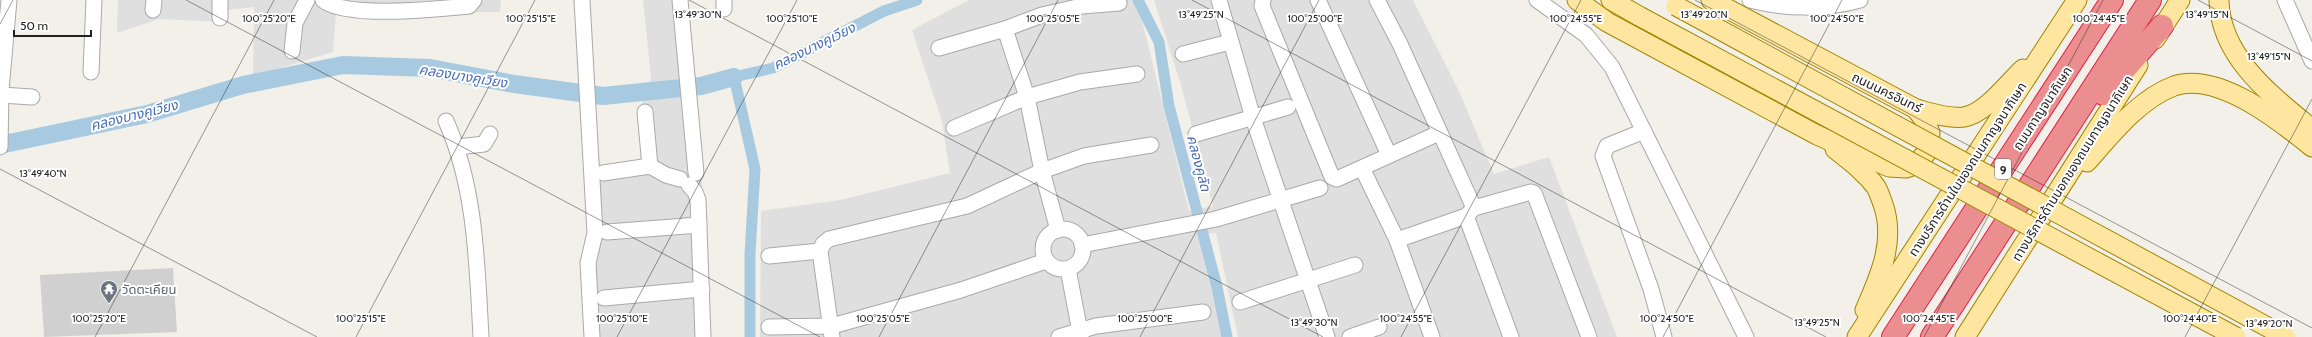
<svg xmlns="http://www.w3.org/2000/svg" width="2312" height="337" font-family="Cabin,'Noto Sans Thai',sans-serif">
<rect width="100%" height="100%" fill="#f2f0e8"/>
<g fill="#e0dfdf">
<polygon points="118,0 501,0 500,12 336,13 333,52 253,76 254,7 227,10 223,22 159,19 117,33"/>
<polygon points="643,0 688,0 701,144 706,337 595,337 594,302 597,166 644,163 641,107 651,77"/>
<polygon points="969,0 1137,0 1189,211 1213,206 1181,85 1154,0 1413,0 1459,91 1494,174 1549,157 1617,337 1238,337 1216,233 1202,234 1222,337 760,337 761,211 840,200 950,173 942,121 912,30"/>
</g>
<polygon fill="#d0d0d0" points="173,268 177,332 44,337 40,275"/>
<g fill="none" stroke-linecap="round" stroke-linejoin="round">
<g stroke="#a7cae1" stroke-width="11">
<polyline points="1138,0 1159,42 1169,106 1217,287 1227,337"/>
<polyline points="750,337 750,254 755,169 734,77 773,68 884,11 917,0"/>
</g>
<polyline stroke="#a7cae1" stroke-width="18" points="0,145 147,114 243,85 343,65 430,68 514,84 603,96 701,86 734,77"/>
<defs>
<g id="minor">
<path d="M 323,0 C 347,19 438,9 469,6 L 474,0"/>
<polyline points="582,0 595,233 588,263 592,337"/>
<polyline points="680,0 696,173"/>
<polyline points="724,0 724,9"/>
<polyline points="1219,0 1253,118 1327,337"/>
<polyline points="1263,0 1262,6 1332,177 1337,179 1439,133"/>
<polyline points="1318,0 1389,155"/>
<polyline points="1377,0 1400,44 1474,208"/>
<polyline points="1537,0 1586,35 1612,67 1746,337"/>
<path d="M 1750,0 C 1785,9 1825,10 1860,0"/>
<polyline points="2285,0 2312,61"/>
<polyline points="153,10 154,0"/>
<polyline points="220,18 220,0"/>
<polyline points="1005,29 1027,97 1042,171 1058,230"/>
<polyline points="939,48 1005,29 1042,15 1082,6 1119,3"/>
<polyline points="292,51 295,23 307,0"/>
<polyline points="1183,54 1230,42"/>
<polyline points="91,72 94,0"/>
<polyline points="1,95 32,97"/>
<polyline points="645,112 650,166"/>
<path d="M 446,121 C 476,188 477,265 481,337"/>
<polyline points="954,128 1027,97 1080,82 1137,74"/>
<polyline points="1644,131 1607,146 1603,156 1651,289 1664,337"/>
<polyline points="1196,134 1288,107"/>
<polyline points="0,147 1,90 9,0"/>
<polyline points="458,147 484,144 490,134"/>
<polyline points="1362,168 1397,240 1432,337"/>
<polyline points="603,173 650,166 666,175 680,179"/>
<polyline points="689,185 695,192 698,200 703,337"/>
<polyline points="1466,216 1511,337"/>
<circle cx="1063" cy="249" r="20"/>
<polyline points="607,232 699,225"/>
<polyline points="1397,240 1466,216 1474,208 1531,192 1534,193 1589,337"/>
<polyline points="1082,245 1216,219 1320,188"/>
<polyline points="769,256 820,251"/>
<polyline points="1068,269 1081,337"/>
<polyline points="604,298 702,289"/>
<polyline points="1240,302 1355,265"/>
<polyline points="769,327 832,326 961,290 1046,261"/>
<polyline points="832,337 820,251 823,244 829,239 967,206 1042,171 1084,156 1151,145"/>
<polyline points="1059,337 1096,326 1203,312"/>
<polyline points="1350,337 1379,327"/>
</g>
<g id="major">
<polyline points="1577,0 1607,22 1817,135 1889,167 1906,168 1915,165 1928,151 1930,133 1926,122 1916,109"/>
<polyline points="1611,0 1639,16"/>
<path d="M 1711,0 L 1916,109 C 1931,113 1949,119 1964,117 C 1985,114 2008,83 2023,69"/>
<path d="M 2219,0 C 2220,57 2272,96 2312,129"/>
<polyline points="2155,39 2180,0"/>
<path d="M 1835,149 C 1850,161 1865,172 1876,187 C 1879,192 1881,199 1883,204 C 1896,241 1880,276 1865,310"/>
<path d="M 2087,162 C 2111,135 2139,99 2174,86 C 2218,71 2280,121 2312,147"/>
<polyline points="1857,337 2077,0"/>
<polyline points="1965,337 2138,65"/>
</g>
<g id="highway">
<polyline points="2103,94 2162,26"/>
<polyline points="1893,337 2112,0"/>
<polyline points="1932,337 2150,0"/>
</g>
</defs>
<use href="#minor" stroke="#a9a9a9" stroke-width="17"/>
<use href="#major" stroke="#9f8500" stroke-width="21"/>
<use href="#highway" stroke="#e32244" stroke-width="24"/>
<use href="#minor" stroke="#fff" stroke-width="15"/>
<use href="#major" stroke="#ffe6a0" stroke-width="19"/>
<use href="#highway" stroke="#eb8e8f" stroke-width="22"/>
<defs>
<g id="major-bridge">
<polyline points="1676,6 2286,337"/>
<polyline points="1639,16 2236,337"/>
</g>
</defs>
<use href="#major-bridge" stroke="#9f8500" stroke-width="21" stroke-linecap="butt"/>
<use href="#major-bridge" stroke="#ffe6a0" stroke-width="19"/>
</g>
<path fill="none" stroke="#222" stroke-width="1" stroke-opacity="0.45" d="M 186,0 L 820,337M 689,0 L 1323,337M 1192,0 L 1826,337M 1695,0 L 2312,328M 2198,0 L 2312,61M 0,24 L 13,0M 0,169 L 317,337M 95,337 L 274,0M 356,337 L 535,0M 617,337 L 797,0M 879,337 L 1058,0M 1140,337 L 1319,0M 1401,337 L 1581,0M 1663,337 L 1842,0M 1924,337 L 2103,0M 2185,337 L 2312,99"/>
<defs>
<symbol id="temple-pin" viewBox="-11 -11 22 30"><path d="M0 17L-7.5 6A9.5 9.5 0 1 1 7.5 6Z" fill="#6b7280" stroke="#fff"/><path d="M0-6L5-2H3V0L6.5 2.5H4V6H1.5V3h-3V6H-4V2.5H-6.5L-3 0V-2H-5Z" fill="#fff"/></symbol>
</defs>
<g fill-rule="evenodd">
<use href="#temple-pin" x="99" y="279" width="20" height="27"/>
</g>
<g text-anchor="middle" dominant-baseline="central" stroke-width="4" stroke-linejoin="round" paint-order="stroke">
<rect fill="#fff" stroke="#646464" stroke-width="1" x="1995" y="159" width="16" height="20" rx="3"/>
<g font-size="12" font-weight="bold" fill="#222">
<text x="2003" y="169">9</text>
</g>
<g font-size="13" fill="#222" stroke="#fff">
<text transform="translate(1887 92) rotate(26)">ถนนนครอินทร์</text>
<text transform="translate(2042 108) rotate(-57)">ถนนกาญจนาภิเษก</text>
<text transform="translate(2072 168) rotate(-58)">ทางบริการด้านนอกของถนนกาญจนาภิเษก</text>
<text transform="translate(1967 169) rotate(-57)">ทางบริการด้านในของถนนกาญจนาภิเษก</text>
</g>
<g font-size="13" fill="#5b616d" stroke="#fff" text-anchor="start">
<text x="122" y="289">วัดตะเคียน</text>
</g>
<g font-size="14" font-style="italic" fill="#486db7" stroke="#fff">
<text transform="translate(814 46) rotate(-26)">คลองบางคูเวียง</text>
<text transform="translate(463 76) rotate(9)">คลองบางคูเวียง</text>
<text transform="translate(134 115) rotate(-14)">คลองบางคูเวียง</text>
<text transform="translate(1199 163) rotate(75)">คลองคูลัด</text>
</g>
</g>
<g font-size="10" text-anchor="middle" fill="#222" stroke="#fff" stroke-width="4" stroke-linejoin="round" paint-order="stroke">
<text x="2207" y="18">13°49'15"N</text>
<text x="698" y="18">13°49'30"N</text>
<text x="1201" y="18">13°49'25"N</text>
<text x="1704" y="18">13°49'20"N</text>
<text x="269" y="22">100°25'20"E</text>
<text x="531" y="22">100°25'15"E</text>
<text x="792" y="22">100°25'10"E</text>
<text x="1053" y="22">100°25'05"E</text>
<text x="1315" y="22">100°25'00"E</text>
<text x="1576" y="22">100°24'55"E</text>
<text x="1837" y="22">100°24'50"E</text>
<text x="2099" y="22">100°24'45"E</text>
<text x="2269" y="60">13°49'15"N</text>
<text x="43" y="177">13°49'40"N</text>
<text x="99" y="322">100°25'20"E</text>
<text x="361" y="322">100°25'15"E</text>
<text x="622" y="322">100°25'10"E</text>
<text x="883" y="322">100°25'05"E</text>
<text x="1145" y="322">100°25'00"E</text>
<text x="1406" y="322">100°24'55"E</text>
<text x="1667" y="322">100°24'50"E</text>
<text x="1929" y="322">100°24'45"E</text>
<text x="2190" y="322">100°24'40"E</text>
<text x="1314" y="326">13°49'30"N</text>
<text x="1817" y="326">13°49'25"N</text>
<text x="2269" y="327">13°49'20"N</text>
</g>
<path d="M14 30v6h77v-6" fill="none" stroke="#222222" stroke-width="2"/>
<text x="20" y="30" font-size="12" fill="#222222" stroke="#ffffff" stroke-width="3" paint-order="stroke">50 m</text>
</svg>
